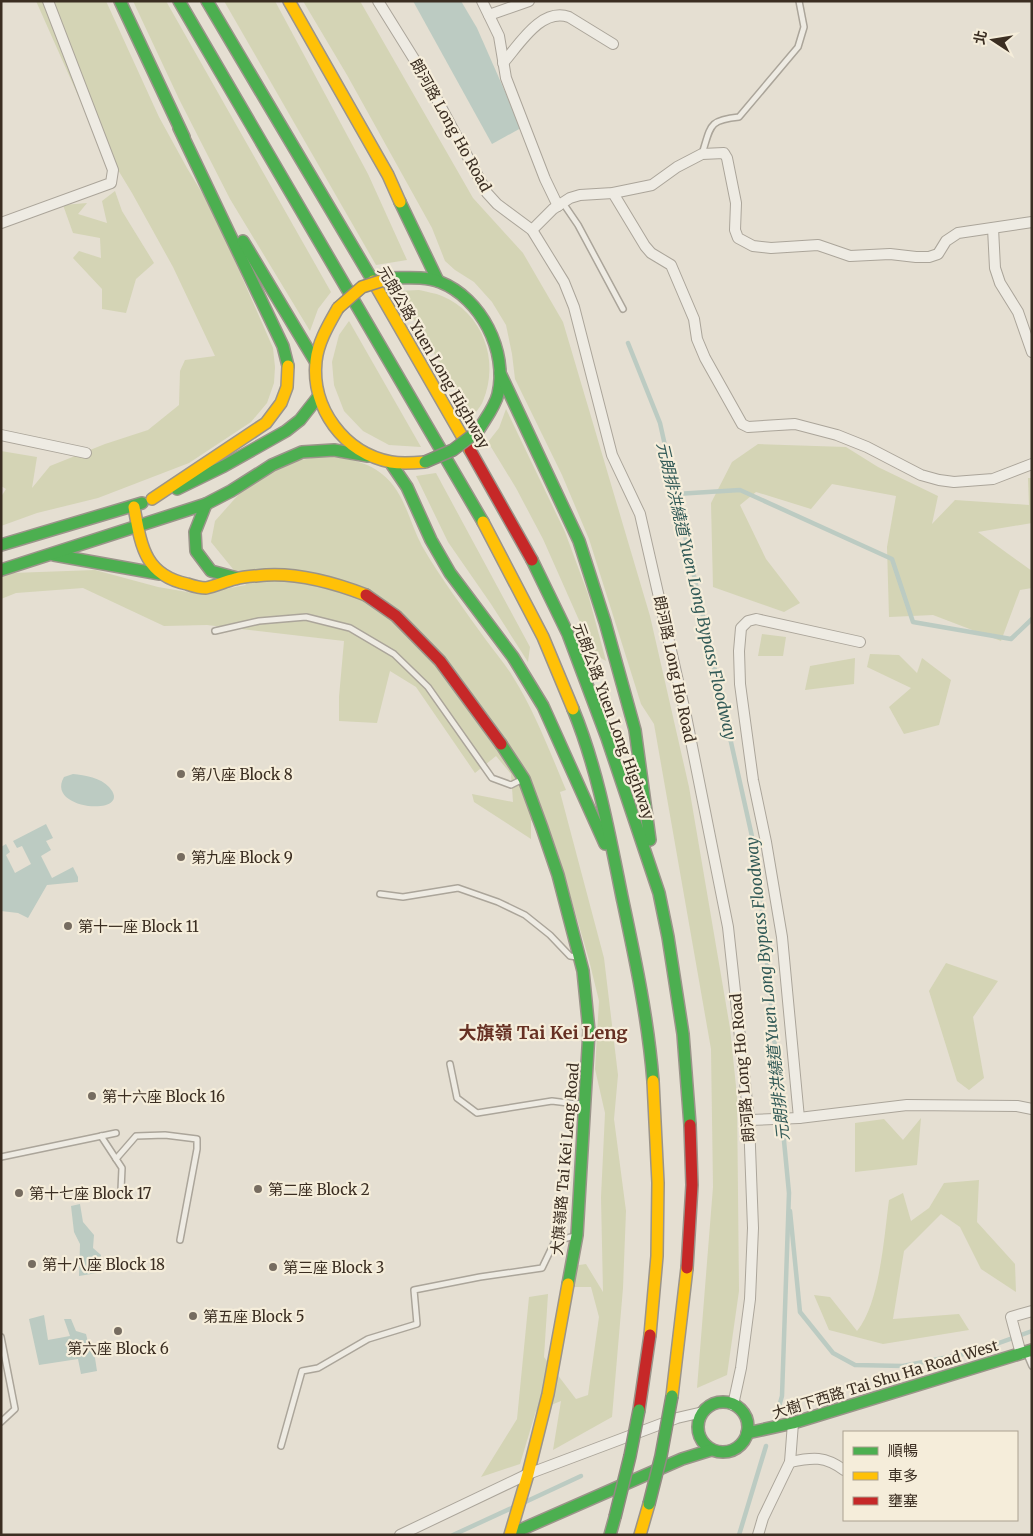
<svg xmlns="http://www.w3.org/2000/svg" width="1033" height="1536" font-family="Merriweather,'Noto Sans TC',serif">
<rect width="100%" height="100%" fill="#e5dfd2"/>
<g fill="#d4d4b5">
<polygon points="36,1 106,1 159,117 187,168 213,211 273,348 275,367 274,383 267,403 251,422 189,463 98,498 37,513 1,526 1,497 6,489 1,486 1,451 37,457 32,488 50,466 105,444 148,430 179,405 180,371 185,360 215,356 173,267 132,193 92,127"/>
<polygon points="133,1 166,1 331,292 318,309 310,331 230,199 179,99"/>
<polygon points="224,1 275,1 368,174 407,260 376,265"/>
<polygon points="303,1 360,1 473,198 523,253 563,322 650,616 689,787 730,1028 737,1096 739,1291 727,1375 697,1388 713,1187 711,1049 654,724 641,704 589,539 562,475 515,379 512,354 506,325 492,302 474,282 455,270 445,261 432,228 347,75"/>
<polygon points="115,191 122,211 154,263 136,279 126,313 102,309 102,289 73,258 79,251 101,258 100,238 73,233 63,205 87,203 78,214 107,223 102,201"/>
<path d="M 419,290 C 427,292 435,293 442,296 C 483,313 500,361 483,401 C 481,406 476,412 472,417 L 397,291 Z"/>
<polygon points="349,321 421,447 389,445 363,431 344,411 334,385 332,362 339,335"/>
<polygon points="506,409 565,532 588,594 606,661 594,654 543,539 516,488 488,442 499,428"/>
<polygon points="758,444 846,447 878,467 938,496 932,524 955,500 1029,505 1028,478 1032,478 1032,523 978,532 1032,571 1032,588 1020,590 1001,641 933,615 889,617 887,547 896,496 832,484 811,509 756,492 740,505 766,559 800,603 784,612 713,587 711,503 732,462"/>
<path d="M 322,456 C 343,458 365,460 382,474 C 405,492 409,522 422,546 C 441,579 464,609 486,640 C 495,652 505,664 513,677 C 535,712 550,752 566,790 L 560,792 L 604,958 L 618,1075 L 614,1119 L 626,1211 L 623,1288 L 612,1417 L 553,1450 L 561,1401 L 536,1411 L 520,1464 L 481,1477 L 517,1419 L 529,1297 L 548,1294 L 544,1357 L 576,1399 L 588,1395 L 599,1317 L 591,1287 L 568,1287 L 566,1267 L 586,1264 L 603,1292 L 601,1197 L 605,1113 L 595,1069 L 599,1001 L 589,960 L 559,857 L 531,820 L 531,839 L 474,802 L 472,794 L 513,802 L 511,774 L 496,756 L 475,773 L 416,687 L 390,671 L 377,723 L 339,721 L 339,697 L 344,641 L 207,625 L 164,626 L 83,588 L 16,593 L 1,599 L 1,577 L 12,573 L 95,570 L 158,587 L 199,594 L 246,585 L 211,542 L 215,521 L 239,494 L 270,473 L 296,461 Z"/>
<polygon points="436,473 530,647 528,662 491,604 448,542 416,476"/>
<polygon points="762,634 786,637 783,656 758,656"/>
<polygon points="870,654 899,655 917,673 922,658 951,680 939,725 904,734 889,707 911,688 867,667"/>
<polygon points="855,658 854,684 805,690 810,666"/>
<polygon points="946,963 998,981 973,1017 984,1078 969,1090 957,1081 929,991"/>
<polygon points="921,1118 917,1165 855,1172 855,1123 884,1119 903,1140"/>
<path d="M 979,1180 L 977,1222 L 1015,1264 L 1016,1292 L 981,1269 L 960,1227 L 941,1214 L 904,1251 L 893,1319 L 959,1314 L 969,1330 L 883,1344 L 829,1330 L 814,1295 L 830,1297 L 857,1331 C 880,1303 884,1237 889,1200 L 903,1193 L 911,1221 L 929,1208 L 944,1183 Z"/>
</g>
<g fill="#bccbc2">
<polygon points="413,1 461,1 477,28 521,128 492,144"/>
<path d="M 73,774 C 85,775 101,778 109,787 C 136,817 44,811 64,777 Z"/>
<polygon points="46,824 53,838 46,841 51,850 41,856 52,878 73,867 78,877 78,882 47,885 28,918 18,913 1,911 1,847 6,844 10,852 6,855 15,873 31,864 22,846 17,848 13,841"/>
<polygon points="80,1204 83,1222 94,1235 93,1248 101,1255 97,1273 79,1276 80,1244 74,1232 71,1206"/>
<polygon points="44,1315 48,1340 70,1336 64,1319 71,1319 76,1331 86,1334 88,1342 93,1345 97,1371 81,1374 78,1359 39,1365 29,1319"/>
</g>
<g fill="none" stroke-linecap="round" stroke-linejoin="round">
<g stroke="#bccbc2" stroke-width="4.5">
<polyline points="628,343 660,423 757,859 789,1193 782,1396 778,1410"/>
<polyline points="676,494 740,490 892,559 913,622 1011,639 1032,619"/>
<polyline points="790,1211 800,1312 833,1353 855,1365 903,1366 974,1352 1032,1331"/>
<polyline points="523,1503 581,1476"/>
<polyline points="453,1535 514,1507"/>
<polyline points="739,1535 766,1446"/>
</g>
<defs>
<g id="lane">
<path d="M 702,154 C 711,126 708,120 739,117 L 798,47 L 804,27 L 799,1"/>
<polyline points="563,203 578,225 623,309"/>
<polyline points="215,631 259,621 306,617 350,628 394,654 428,687 492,778 511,785 523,779"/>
<polyline points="380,894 403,897 458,888 498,902 525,915 550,935 570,956 577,957"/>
<polyline points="450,1064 457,1098 477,1113 552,1101 576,1104 583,1103"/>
<polyline points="101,1136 122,1168 121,1190"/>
<polyline points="1,1157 116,1133"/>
<polyline points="116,1159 136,1136 165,1135 197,1139 197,1149 180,1240"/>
<polyline points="1,1337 15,1409 1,1422"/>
<polyline points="1026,1352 1032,1366"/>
<polyline points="281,1446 302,1371 318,1368 368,1339 417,1324 414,1290 480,1277 542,1268 555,1241 575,1236"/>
</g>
<g id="street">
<polyline points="378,1 424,75 487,193 497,204 532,230 564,282 574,307 612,455 640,514 686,716 728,927 749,1120 753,1228 750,1299 741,1368 733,1405"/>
<polyline points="482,1 499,36 506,78 545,179 558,206"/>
<polyline points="489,15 529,1"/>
<path d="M 503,63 C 519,45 541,7 569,17 L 613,44"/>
<polyline points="613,193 645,246 651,253 671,265 694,319 697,339 705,358 742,424 748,427 795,424 837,435 867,447 921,475 939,480 954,482 993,479 1032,464"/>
<polyline points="1,223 111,183 113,170 48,1"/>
<polyline points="993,228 995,268 1000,283 1018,312 1032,352"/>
<polyline points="532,230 553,209 570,198 580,195 613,193 652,185 677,167 702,154 724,153 727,158 736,203 735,230 738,238 753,246 771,248 818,245 850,256 890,254 916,257 929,257 938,254 946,241 958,233 1032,222"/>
<polyline points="1,435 86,453"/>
<polyline points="799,1118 782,937 766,842 753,780 740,684 739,651 741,628 748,621 756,619 860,642"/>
<polyline points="749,1120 799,1118 907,1105 1017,1106 1032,1109"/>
<polyline points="1021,1354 1011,1317 1032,1311"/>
<path d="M 790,1462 C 813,1457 825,1456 844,1470"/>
<polyline points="400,1535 528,1474 677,1418 703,1412"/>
<polyline points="758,1535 763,1518 790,1462 793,1423"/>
</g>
<g id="fast">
<polyline points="120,1 184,137"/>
<polyline points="179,1 483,522"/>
<polyline points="207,1 373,281"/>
<polyline points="179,128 283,346 288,366"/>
<polyline points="400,202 438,281"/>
<polyline points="243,241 315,361"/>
<path d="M 390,278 C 406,278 425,276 440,282 C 481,298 508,351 498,394 C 495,407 485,419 478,431"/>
<polyline points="500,373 579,541 605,622 635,730 650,840"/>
<polyline points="390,462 407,487 431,540 450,573 513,657 543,706 605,844"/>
<polyline points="177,489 224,466 286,431 300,420 318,397"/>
<polyline points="206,504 195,532 196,551 211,571 237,578"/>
<polyline points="1,545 142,503"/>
<polyline points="54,555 160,574"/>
<polyline points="532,560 568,634 607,738 659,893 668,937 683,1034 690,1125"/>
<polyline points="1,570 206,504 231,491 272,465 302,452 334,450 368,456"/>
<path d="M 573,709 C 598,770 609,833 622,897 C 635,958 648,1018 653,1081"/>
<polyline points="501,744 524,779 542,828 558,875 583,971 589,1031 577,1235 568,1284"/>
<circle cx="723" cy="1427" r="25"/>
<polyline points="747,1433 793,1423 1032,1350"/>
<polyline points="511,1534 682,1459 711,1450"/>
<polyline points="610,1535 615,1517"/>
</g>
<g id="slow">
<polyline points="289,1 388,175 400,202"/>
<polyline points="373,281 470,450"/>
<path d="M 338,308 C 329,324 318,342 316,361 C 311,408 344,453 391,462 C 402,464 414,463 425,462"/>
<polyline points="152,499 266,423 281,403 287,387 288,366"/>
<path d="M 134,507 C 141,545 144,575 187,584 C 193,586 200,588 206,588 C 216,586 226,581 235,579 C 245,576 256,576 266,575 C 300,573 335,583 366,595"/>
<polyline points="483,522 543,637 573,709"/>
<polyline points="650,1335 657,1256 658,1183 653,1081"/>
<polyline points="672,1396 687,1268"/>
<polyline points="510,1535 528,1474 548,1394 568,1284"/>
<polyline points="640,1535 649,1504"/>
</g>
<g id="jam">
<polyline points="470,450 532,560"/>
<polyline points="366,595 396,616 440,661 501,744"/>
<polyline points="687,1268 692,1185 690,1125"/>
<polyline points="639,1410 650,1335"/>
</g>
</defs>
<use href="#lane" stroke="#aba59a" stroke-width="8"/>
<use href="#street" stroke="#aba59a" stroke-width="12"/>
<use href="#fast" stroke="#9b948a" stroke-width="14"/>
<use href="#slow" stroke="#9b948a" stroke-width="14"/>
<use href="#jam" stroke="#9b948a" stroke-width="14"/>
<use href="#lane" stroke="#eeebe3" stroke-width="5"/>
<use href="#street" stroke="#eeebe3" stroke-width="10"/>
<use href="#fast" stroke="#4caf50" stroke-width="11"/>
<use href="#slow" stroke="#ffc107" stroke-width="11"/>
<use href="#jam" stroke="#c62828" stroke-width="11"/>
<defs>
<g id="fast-bridge">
<polyline points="425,462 453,450 478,431"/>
<polyline points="649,1504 661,1456 672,1396"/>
<polyline points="615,1517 630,1456 639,1410"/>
</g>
<polyline id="slow-bridge" points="338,308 362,287 390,278"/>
</defs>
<use href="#fast-bridge" stroke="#918a81" stroke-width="14" stroke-linecap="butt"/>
<use href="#slow-bridge" stroke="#918a81" stroke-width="14" stroke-linecap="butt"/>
<use href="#fast-bridge" stroke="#4caf50" stroke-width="11"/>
<use href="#slow-bridge" stroke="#ffc107" stroke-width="11"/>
</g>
<g fill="#766c60" stroke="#f5edda" stroke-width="2">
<circle cx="181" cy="774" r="5"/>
<circle cx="181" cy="857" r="5"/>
<circle cx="68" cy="926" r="5"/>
<circle cx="92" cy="1096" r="5"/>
<circle cx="258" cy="1189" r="5"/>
<circle cx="19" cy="1193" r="5"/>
<circle cx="32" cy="1264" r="5"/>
<circle cx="273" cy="1267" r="5"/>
<circle cx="193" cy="1316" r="5"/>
<circle cx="118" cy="1331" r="5"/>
</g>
<g text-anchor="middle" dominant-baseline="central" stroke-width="4.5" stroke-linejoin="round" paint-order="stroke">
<g font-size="15" fill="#3b2e22" stroke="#f5edda">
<text transform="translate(451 125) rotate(61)">朗河路 Long Ho Road</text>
<text transform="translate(434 357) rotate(60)">元朗公路 Yuen Long Highway</text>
<text transform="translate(675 669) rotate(78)">朗河路 Long Ho Road</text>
<text transform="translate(614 721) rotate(70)">元朗公路 Yuen Long Highway</text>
<text transform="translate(742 1068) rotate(-95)">朗河路 Long Ho Road</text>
<text transform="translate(565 1159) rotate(-85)">大旗嶺路 Tai Kei Leng Road</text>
<text transform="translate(885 1379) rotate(-17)">大樹下西路 Tai Shu Ha Road West</text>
</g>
<g font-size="15" fill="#3b2e22" stroke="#f5edda" text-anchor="start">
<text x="191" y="774">第八座 Block 8</text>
<text x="191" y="857">第九座 Block 9</text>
<text x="78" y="926">第十一座 Block 11</text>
<text x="102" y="1096">第十六座 Block 16</text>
<text x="268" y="1189">第二座 Block 2</text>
<text x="29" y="1193">第十七座 Block 17</text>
<text x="42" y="1264">第十八座 Block 18</text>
<text x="283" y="1267">第三座 Block 3</text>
<text x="203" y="1316">第五座 Block 5</text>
<text x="118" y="1348" text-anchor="middle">第六座 Block 6</text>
</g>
<g font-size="16" font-style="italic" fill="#325a57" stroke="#f5edda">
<text transform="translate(697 591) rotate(77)">元朗排洪繞道 Yuen Long Bypass Floodway</text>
<text transform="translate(767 989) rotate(-96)">元朗排洪繞道 Yuen Long Bypass Floodway</text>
</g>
<g font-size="18" font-weight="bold" fill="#663023" stroke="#f5edda">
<text x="543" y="1032">大旗嶺 Tai Kei Leng</text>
</g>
</g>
<rect width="1033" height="1536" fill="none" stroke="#3b2e22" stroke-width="5"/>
<rect x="843" y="1431" width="175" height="90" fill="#f5edda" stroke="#aba190"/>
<rect x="853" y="1447" width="25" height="8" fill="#4caf50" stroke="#aba190"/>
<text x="888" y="1456" font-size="15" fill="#3b2e22">順暢</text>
<rect x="853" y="1472" width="25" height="8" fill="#ffc107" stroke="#aba190"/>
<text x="888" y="1481" font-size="15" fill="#3b2e22">車多</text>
<rect x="853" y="1497" width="25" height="8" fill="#c62828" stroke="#aba190"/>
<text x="888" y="1506" font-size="15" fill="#3b2e22">壅塞</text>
<g transform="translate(993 40) rotate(282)" stroke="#f5edda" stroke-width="4" paint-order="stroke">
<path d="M0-4L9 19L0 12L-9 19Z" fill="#3b2e22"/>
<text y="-8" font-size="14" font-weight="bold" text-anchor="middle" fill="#3b2e22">北</text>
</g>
</svg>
